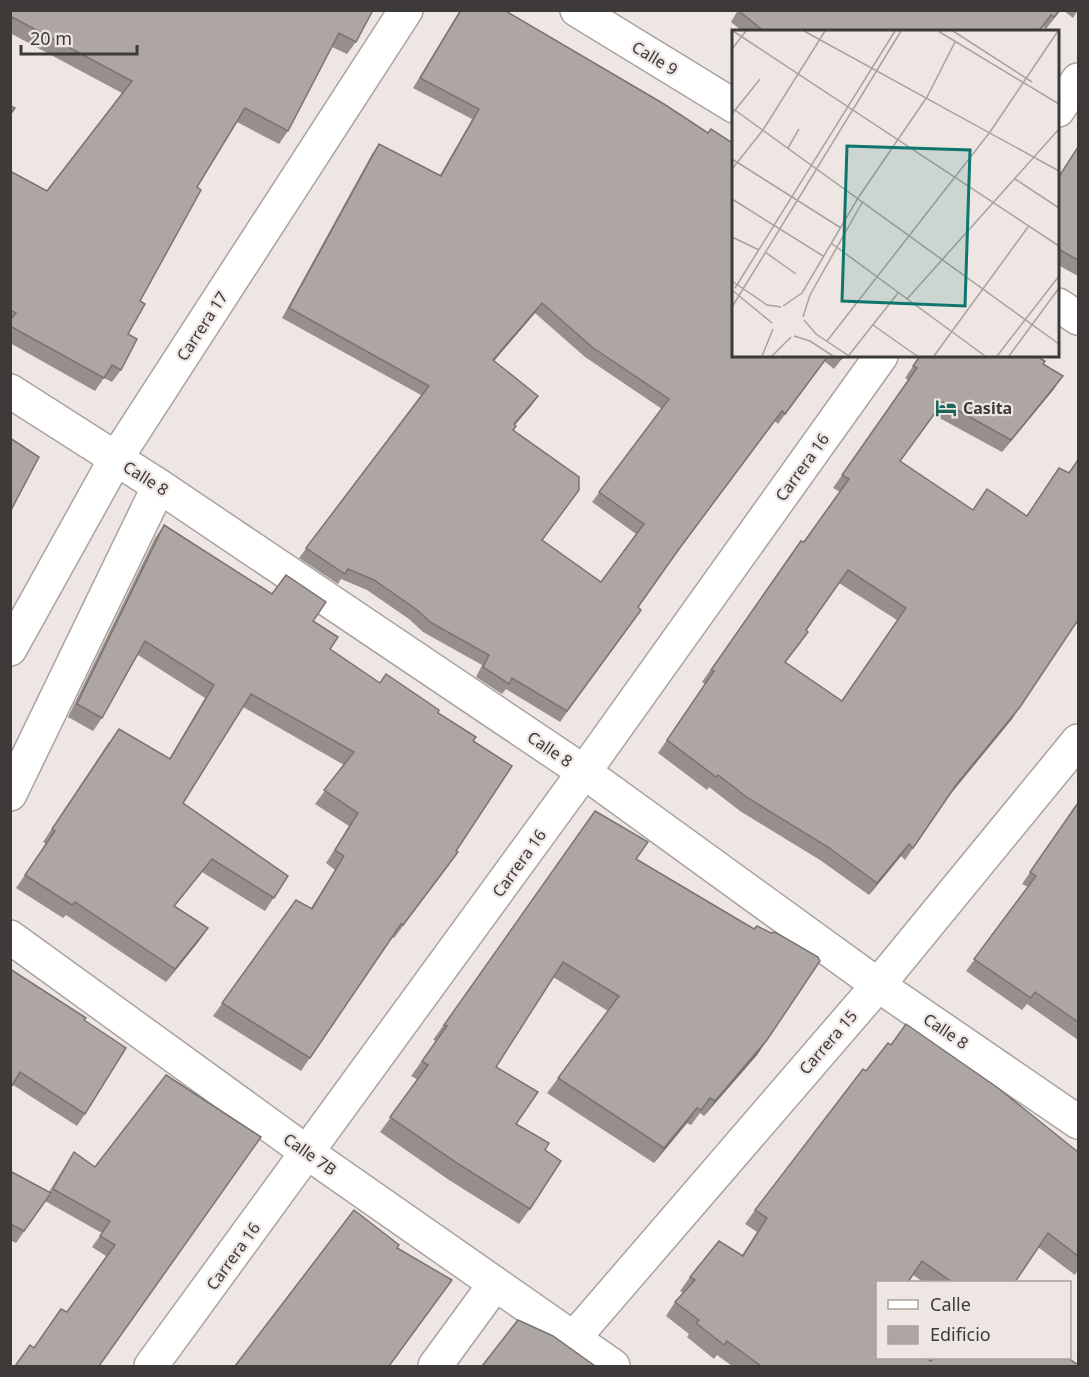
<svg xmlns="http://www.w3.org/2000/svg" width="1089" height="1377" font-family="'Noto Sans',sans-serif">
<rect width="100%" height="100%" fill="#eee6e2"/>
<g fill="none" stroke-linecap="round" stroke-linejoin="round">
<defs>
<g id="minor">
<polyline points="577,10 734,106"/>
<polyline points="1058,110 1078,80"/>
<polyline points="1058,305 1078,318"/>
<polyline points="10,391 159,486 584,772 878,985 1078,1122"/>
<polyline points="10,649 115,460 406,10"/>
<polyline points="10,794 159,486"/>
<polyline points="10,937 308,1153 613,1366"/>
<polyline points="573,1339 878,985 1078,741"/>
<polyline points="151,1366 584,772 881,356"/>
<polyline points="435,1366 495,1284"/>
</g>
</defs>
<use href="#minor" stroke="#aaa29f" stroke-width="36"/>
<use href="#minor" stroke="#fff" stroke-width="33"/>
</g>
<g fill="#968f8b" fill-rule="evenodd">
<polygon points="10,10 373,10 356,42 347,54 332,47 288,131 279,144 237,122 197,187 140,301 128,334 121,370 112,382 104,378 95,391 10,343 10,171 47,191 122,93 10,33"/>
<path d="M 460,10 L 504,10 L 734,356 L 844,356 L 834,369 L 824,361 L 778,424 L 775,421 L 672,559 L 638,607 L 641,610 L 560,722 L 506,689 L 502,694 L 476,677 L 482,665 L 423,632 L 409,619 L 367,590 L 341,579 L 338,584 L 299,558 L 421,395 L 282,318 L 372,154 L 379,144 L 440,175 L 467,128 L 472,119 L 413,88 ZM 535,313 L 585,357 L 662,409 L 592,502 L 636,534 L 601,582 L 542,540 L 513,430 L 515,425 L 531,406 L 538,396 L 494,361 Z"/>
<polygon points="738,10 1061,10 1046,29 1043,27 1039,32 743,32 731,22"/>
<polygon points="1063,10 1078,10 1073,18"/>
<polygon points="1078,147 1078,276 1058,265 1058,178"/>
<path d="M 920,356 L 1043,364 L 1054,389 L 1002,452 L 934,415 L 900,461 L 1020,707 L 1012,719 L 949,796 L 905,860 L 901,856 L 869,895 L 820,860 L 740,811 L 709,787 L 707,790 L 658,753 L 705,684 L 702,682 L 792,553 L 804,542 L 840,492 L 833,488 L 908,380 L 905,378 ZM 839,583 L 897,620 L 842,701 L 785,663 L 800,644 L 806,630 Z"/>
<polygon points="164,525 313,621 330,649 380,683 438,713 473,741 456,851 449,865 394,938 392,937 301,1071 213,1016 296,900 311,908 335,870 326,863 349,826 315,804 344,765 243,707 183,803 288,876 265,911 202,872 174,907 208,928 199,941 166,982 66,915 63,918 16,888 46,844 43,842 109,742 169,759 205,698 138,655 102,718 93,731 68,717 155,538"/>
<polygon points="1078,803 1078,1040 1027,1004 1022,1010 966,971 1028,887 1022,884"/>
<polygon points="595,811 636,859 754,929 767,1040 757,1055 704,1116 700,1113 691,1125 687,1123 654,1163 547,1093 608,1011 553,977 496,1067 516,1124 545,1150 530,1209 519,1224 449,1180 380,1132 418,1080 411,1076 436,1041 433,1040"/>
<polygon points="10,969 84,1020 85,1114 77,1126 13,1085"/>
<polygon points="866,1071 1078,1152 1078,1270 1075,1275 1038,1247 1015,1282 923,1282 913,1275 878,1282 878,1358 930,1360 932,1358 1068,1358 1078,1366 732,1366 717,1355 714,1359 687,1337 689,1334 666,1316 675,1302 683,1293 680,1291 690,1277 742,1255 757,1232 745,1224 755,1210"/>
<polygon points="261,1137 34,1348 67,1312 106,1256 92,1247 102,1233 45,1201 16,1243 10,1240 10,1171 49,1192 66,1164 74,1152 95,1167"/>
</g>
<g fill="#7a7471">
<polygon points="542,303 535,313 486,370 493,360"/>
<polygon points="1063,376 1054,389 1002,452 1011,440"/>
<polygon points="538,396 531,406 507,434 514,424"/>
<polygon points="1020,707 1012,719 947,798 956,785"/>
<polygon points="909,844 901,856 869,895 877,883"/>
<polygon points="212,859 202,872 164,919 174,906"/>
<polygon points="208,928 199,941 166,982 175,969"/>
<polygon points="767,1040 757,1055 704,1116 715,1101"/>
<polygon points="697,1108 687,1123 654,1163 664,1148"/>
</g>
<g fill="#aea6a2" stroke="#7a7471" stroke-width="1.5" fill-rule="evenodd">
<polygon points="10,10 373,10 356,42 339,33 288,131 245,108 197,187 201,190 140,301 145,304 128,334 137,339 121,370 112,365 104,378 10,326 10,320 16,313 10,310 10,171 47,191 132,81 10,16"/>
<path d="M 461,10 L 504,10 L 664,104 L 708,133 L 711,129 L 734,144 L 734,356 L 828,356 L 785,414 L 782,411 L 679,549 L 638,607 L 641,610 L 567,711 L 512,678 L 509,684 L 483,667 L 489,655 L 430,622 L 416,609 L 374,580 L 348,569 L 345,574 L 306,548 L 429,386 L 289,308 L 379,144 L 441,176 L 474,118 L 479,109 L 420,78 ZM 542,303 L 592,347 L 669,399 L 599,492 L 644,524 L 601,582 L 542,540 L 579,490 L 579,477 L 513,430 L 516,426 L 514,424 L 538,396 L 493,360 Z"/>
<polygon points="1060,10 1054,17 1051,15 1038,32 765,32 739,11"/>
<polygon points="10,106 15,108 10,115"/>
<polygon points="1078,147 1078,260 1058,249 1058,178"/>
<polygon points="836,356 844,356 841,359"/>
<path d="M 920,356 L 1036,356 L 1045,361 L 1043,364 L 1063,376 L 1011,440 L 943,402 L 900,461 L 973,510 L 987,489 L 1027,516 L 1059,468 L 1069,473 L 1078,460 L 1078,620 L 1020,707 L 956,785 L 913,848 L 909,844 L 877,883 L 828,847 L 748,798 L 718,775 L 716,777 L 667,740 L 714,671 L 711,670 L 801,541 L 804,542 L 849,479 L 842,475 L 917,368 L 913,366 ZM 848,570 L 906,608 L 842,701 L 785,662 L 808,632 L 806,630 Z"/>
<polygon points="10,438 39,457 10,512"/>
<polygon points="164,525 272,594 286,575 326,602 313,621 338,637 330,649 380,683 386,674 439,710 438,713 476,737 473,741 512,766 456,851 458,852 403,925 401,924 310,1058 222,1003 296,900 312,909 344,856 335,850 358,813 324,790 354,752 251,694 183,803 288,876 274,898 212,859 174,906 208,928 175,969 75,902 72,905 25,875 55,831 52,829 119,729 170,759 214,685 145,641 102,718 77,704"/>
<polygon points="1078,803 1078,1022 1035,992 1031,998 974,959 1036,876 1030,872"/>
<polygon points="595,811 648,842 636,859 754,929 757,926 771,933 775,932 818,957 820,961 767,1040 715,1101 710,1098 701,1110 697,1108 664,1148 558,1078 619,996 563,962 496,1067 538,1092 516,1124 549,1143 545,1150 561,1161 530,1209 460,1165 390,1117 428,1065 422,1061 447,1026 444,1025"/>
<polygon points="10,969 86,1018 84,1020 126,1048 85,1114 20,1072 10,1089"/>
<polygon points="906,1024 998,1088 1078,1152 1078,1256 1048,1233 1015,1282 952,1282 922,1261 908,1282 878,1282 878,1358 926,1358 931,1361 933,1358 1068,1358 1078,1365 1078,1366 761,1366 727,1341 724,1345 696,1323 699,1320 675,1302 695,1280 690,1277 719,1241 743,1256 767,1218 755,1210 863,1069 866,1071 888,1043 891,1045"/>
<polygon points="166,1075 261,1137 99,1366 15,1366 30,1345 34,1348 61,1309 67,1312 115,1245 100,1236 110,1221 53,1189 74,1152 95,1167"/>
<polygon points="10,1171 51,1193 24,1231 10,1224"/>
<polygon points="354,1210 399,1245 397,1248 452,1280 389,1366 235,1366"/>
<polygon points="518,1320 553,1336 595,1366 482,1366"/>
</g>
<defs>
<symbol id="hotel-bare" viewBox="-9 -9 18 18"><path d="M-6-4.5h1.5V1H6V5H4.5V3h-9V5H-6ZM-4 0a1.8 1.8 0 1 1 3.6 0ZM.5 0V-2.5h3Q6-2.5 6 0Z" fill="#1a655e" stroke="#eee6e2" stroke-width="2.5" paint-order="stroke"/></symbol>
</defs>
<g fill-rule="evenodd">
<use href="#hotel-bare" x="931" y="393" width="30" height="30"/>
</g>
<g text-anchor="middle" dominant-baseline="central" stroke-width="4.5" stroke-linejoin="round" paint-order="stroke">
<g font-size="16" fill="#3e3a39" stroke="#eee6e2">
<text transform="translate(655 58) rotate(31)">Calle 9</text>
<text transform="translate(202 326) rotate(-57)">Carrera 17</text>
<text transform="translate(802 467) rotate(-54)">Carrera 16</text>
<text transform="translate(146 478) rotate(32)">Calle 8</text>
<text transform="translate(550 749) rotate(34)">Calle 8</text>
<text transform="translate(519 863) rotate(-54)">Carrera 16</text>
<text transform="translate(946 1031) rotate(34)">Calle 8</text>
<text transform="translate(828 1042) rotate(-49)">Carrera 15</text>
<text transform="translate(310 1154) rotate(35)">Calle 7B</text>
<text transform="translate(233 1256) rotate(-54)">Carrera 16</text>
</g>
<g font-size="16" font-weight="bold" fill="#3e3a39" stroke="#eee6e2" text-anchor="start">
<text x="963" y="408">Casita</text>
</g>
</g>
<g transform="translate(732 30)">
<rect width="327" height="327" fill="#eee6e2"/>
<path fill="none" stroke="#a8a19e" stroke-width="1.5" d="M 1,1 L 327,216M 72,1 L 327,141M 206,1 L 327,74M 221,1 L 300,52M 0,19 L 14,1M 0,78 L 327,314M 0,84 L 28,49M 56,118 L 67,99M 0,129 L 109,198M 0,139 L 31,100 L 93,1M 283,149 L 327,178M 0,169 L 91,226M 0,207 L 27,220M 99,213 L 253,326M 33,222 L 64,244M 0,251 L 35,275 L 49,277M 3,258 L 163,1M 0,260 L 40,293M 175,269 L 327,99M 51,276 L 70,263 L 126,168 L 195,67 L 223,12M 0,277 L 169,1M 71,287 L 78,265 L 131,171M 72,290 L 84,304 L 117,326M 141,295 L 185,326M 62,306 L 78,311 L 101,326M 95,311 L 258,102 L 326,1M 117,325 L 166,263M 30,326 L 41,299M 40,326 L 59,307M 202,326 L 296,197M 265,326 L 327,246M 277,326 L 327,258"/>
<path fill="#0f766e" fill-opacity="0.15" stroke="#0f766e" stroke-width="3" d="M 115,116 L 238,120 L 233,276 L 110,271 Z"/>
<rect width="327" height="327" fill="none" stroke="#3e3a39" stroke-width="3"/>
</g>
<rect width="1089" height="1377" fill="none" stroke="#3e3a39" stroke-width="24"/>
<rect x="876" y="1281" width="195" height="78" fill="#eee6e2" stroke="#a8a19e" stroke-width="1.5"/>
<rect x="888" y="1300" width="30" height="9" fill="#ffffff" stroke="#a8a19e" stroke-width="1.5"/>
<text x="930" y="1311" font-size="18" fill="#3e3a39">Calle</text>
<rect x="888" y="1326" width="30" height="18" fill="#aea6a2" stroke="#a8a19e" stroke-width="1.5"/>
<text x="930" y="1341" font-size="18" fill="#3e3a39">Edificio</text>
<path d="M21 45v9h116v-9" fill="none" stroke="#3e3a39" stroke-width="3"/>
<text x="30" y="45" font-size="18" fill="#3e3a39" stroke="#eee6e2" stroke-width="4.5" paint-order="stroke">20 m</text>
</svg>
